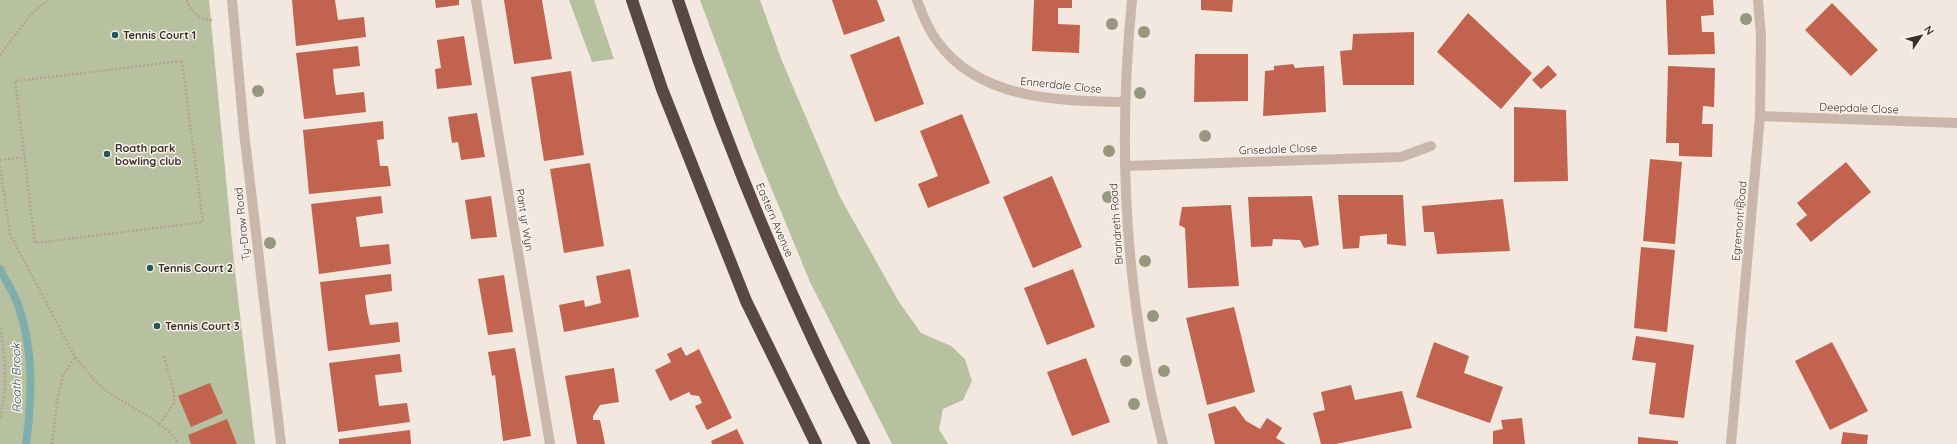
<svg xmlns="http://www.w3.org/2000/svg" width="1957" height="444" font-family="Quicksand,sans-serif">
<rect width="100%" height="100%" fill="#f2e8df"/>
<g fill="#b8c19f">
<polygon points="0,0 209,0 234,263 255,444 0,444"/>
<polygon points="569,0 594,0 614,59 592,62"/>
<polygon points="700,0 760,0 782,61 840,197 899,302 921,333 951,346 965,359 972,381 963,400 943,409 939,429 948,444 892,444 810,282 756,151"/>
</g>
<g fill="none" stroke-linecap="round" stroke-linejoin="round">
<path stroke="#7faead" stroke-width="8" d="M 0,269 C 6,282 15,294 19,308 C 34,351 32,399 26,444"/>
</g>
<g fill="#c1634e">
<polygon points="292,0 335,0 338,20 364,17 366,37 296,46"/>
<polygon points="435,0 459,0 459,5 436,8"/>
<polygon points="504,0 542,0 552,59 514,64"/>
<polygon points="832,0 877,0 885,21 844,35"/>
<polygon points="1034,0 1072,0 1072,8 1058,8 1058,24 1080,25 1079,53 1032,51"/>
<polygon points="1201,0 1233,0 1232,12 1201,10"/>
<polygon points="1666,0 1713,0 1714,15 1701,16 1702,32 1714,32 1715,54 1668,55"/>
<polygon points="1832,3 1878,50 1851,76 1805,30"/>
<polygon points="1468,13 1532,73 1501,109 1437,52"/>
<polygon points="1414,32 1414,85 1343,85 1340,51 1352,50 1353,34"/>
<polygon points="464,36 472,85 437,89 435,69 441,68 437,40"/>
<polygon points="899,36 924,104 875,122 850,55"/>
<polygon points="358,46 360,66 333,69 334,82 336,95 364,92 366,112 304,119 296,53"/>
<polygon points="1195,54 1248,54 1248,101 1194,102"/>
<polygon points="1293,64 1295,68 1324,66 1326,112 1263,116 1265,71 1274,70 1274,66"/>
<polygon points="1548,65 1557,75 1541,89 1532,80"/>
<polygon points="1668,66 1715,68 1714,107 1703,106 1702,124 1713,124 1712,157 1679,156 1679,143 1666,143"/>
<polygon points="571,71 584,155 544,161 531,77"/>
<polygon points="1514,107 1566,110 1568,181 1514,182"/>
<polygon points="477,113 485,157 461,160 458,142 452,143 448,117"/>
<polygon points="962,114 990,183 928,208 918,184 938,176 920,131"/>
<polygon points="383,121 384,139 377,140 380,166 388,166 391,186 309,194 303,130"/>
<polygon points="1650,159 1682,162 1675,244 1643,241"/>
<polygon points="1846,162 1871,192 1811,242 1796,224 1807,215 1797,203"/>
<polygon points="590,163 604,246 564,253 550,169"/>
<polygon points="1052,176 1082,247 1033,268 1003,197"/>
<polygon points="1338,195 1403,195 1406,246 1387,244 1387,234 1360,236 1359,248 1343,249"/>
<polygon points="381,196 383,213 356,217 360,247 389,244 391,264 319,274 311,204"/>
<polygon points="491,196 497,237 471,239 465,200"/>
<polygon points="1312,196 1319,245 1304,248 1300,240 1273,239 1272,246 1251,247 1248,197"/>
<polygon points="1503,199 1510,251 1437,254 1434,232 1424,232 1422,206"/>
<polygon points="1231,205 1239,286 1188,288 1185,228 1179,225 1182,207"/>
<polygon points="1641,247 1675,250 1667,332 1634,328"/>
<polygon points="630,269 639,317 564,332 559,305 584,300 585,307 601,303 596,276"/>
<polygon points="1073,269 1095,327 1047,345 1024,288"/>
<polygon points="391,274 392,291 365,295 367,311 370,325 398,322 400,342 328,351 320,282"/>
<polygon points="504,275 513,332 488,335 478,279"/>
<polygon points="1234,307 1255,392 1207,405 1186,318"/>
<polygon points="1636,336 1694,345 1684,418 1649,414 1656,363 1632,360"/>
<polygon points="1434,342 1469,356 1464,373 1503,387 1490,423 1416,397"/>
<polygon points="1832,342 1868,411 1830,430 1795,361"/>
<polygon points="681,347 686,356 699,349 732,418 707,430 695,406 702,403 699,396 691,395 689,392 670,401 655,370 671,362 667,354"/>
<polygon points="515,348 531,436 503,441 495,375 492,376 488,352"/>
<polygon points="400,354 402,372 375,375 379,406 407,403 410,422 338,432 329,363"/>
<polygon points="1086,358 1110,422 1072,436 1047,372"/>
<polygon points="614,368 619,402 600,405 593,416 593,420 600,420 605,444 577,444 565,376"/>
<polygon points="210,383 223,413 191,427 178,396"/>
<polygon points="1351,385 1355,400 1402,391 1412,428 1336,444 1321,444 1313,413 1325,410 1321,392"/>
<polygon points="1235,406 1246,421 1260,429 1267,418 1282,428 1276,438 1286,444 1215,444 1208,414"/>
<polygon points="1522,418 1525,444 1493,444 1493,431 1503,429 1501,420"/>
<polygon points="227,419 237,444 191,444 188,435"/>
<polygon points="737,429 744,444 712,444 711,441"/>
<polygon points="410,430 411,444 339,444 339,439"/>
<polygon points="1843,432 1868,435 1867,444 1841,444"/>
<polygon points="1638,437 1678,441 1678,444 1638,444"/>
</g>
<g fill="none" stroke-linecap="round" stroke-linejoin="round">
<g stroke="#b6a195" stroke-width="2.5" stroke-dasharray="2 2" stroke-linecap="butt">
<path d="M 187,0 C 189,11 203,21 214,20"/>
<polyline points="0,55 32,13 48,0"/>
<polygon points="182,61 203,222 35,243 15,81"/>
<polyline points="0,160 25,157"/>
<path d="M 0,166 L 10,234 L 75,357 C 84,368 93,380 104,389 C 123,404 169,423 178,444"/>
<path d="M 0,328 C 6,356 7,390 0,419"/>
<polyline points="159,424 174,403 174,393 164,356"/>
<polyline points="52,444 58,395 63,376 75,357"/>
</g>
<g stroke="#cab7ab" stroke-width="10">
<polyline points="232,0 244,132 281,444"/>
<polyline points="476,0 550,444"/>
<path d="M 917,0 C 922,14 928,29 937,41 C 979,100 1059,101 1124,102"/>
<path d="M 1132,0 C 1117,149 1125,298 1163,444"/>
<polyline points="1760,116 1957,123"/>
<polyline points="1125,166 1401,157 1431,146"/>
<polyline points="1731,444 1760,116 1761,36 1758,0"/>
</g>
<g stroke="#594742" stroke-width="12">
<polyline points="632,0 662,89 746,301 816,444"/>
<path d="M 678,0 C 728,153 791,301 864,444"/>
</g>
</g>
<g fill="#96977e">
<circle cx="1746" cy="19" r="6"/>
<circle cx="1112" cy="24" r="6"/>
<circle cx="1144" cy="32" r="6"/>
<circle cx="258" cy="91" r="6"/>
<circle cx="1140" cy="93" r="6"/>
<circle cx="1205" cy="136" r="6"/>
<circle cx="1109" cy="151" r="6"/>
<circle cx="1108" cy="197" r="6"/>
<circle cx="1740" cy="204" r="6"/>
<circle cx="270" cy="243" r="6"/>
<circle cx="1145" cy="261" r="6"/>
<circle cx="1153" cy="316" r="6"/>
<circle cx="1126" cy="361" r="6"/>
<circle cx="1164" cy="371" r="6"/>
<circle cx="1134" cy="404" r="6"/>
</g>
<g fill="#215858" stroke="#faf2ec" stroke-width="1.5">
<circle cx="115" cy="35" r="4"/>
<circle cx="107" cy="154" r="4"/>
<circle cx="150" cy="268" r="4"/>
<circle cx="157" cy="326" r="4"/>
</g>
<g text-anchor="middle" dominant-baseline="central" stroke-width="3" stroke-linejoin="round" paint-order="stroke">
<g font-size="11" font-weight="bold" fill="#382e2a" stroke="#faf2ec" text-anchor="start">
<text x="123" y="35">Tennis Court 1</text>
<text x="115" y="148">Roath park<tspan x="115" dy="13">bowling club</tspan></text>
<text x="158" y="268">Tennis Court 2</text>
<text x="165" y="326">Tennis Court 3</text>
</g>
<g font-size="11" fill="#382e2a" stroke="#faf2ec">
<text transform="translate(1061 85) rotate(6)">Ennerdale Close</text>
<text transform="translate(1859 108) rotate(2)">Deepdale Close</text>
<text transform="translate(1278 149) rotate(-2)">Grisedale Close</text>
<text transform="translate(525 220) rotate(81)">Pant yr Wyn</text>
<text transform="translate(775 220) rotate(67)">Eastern Avenue</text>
<text transform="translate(1739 221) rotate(-85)">Egremont Road</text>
<text transform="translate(242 224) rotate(-96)">Ty-Draw Road</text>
<text transform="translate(1116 224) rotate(-94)">Brandreth Road</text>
</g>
<g font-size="12" font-style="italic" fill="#215858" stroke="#faf2ec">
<text transform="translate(16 378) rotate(-91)">Roath Brook</text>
</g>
</g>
<g transform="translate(1921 36) rotate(55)" stroke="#faf2ec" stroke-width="3" paint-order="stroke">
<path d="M0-3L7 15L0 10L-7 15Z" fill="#382e2a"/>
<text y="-6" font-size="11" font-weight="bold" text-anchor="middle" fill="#382e2a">N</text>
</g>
</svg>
